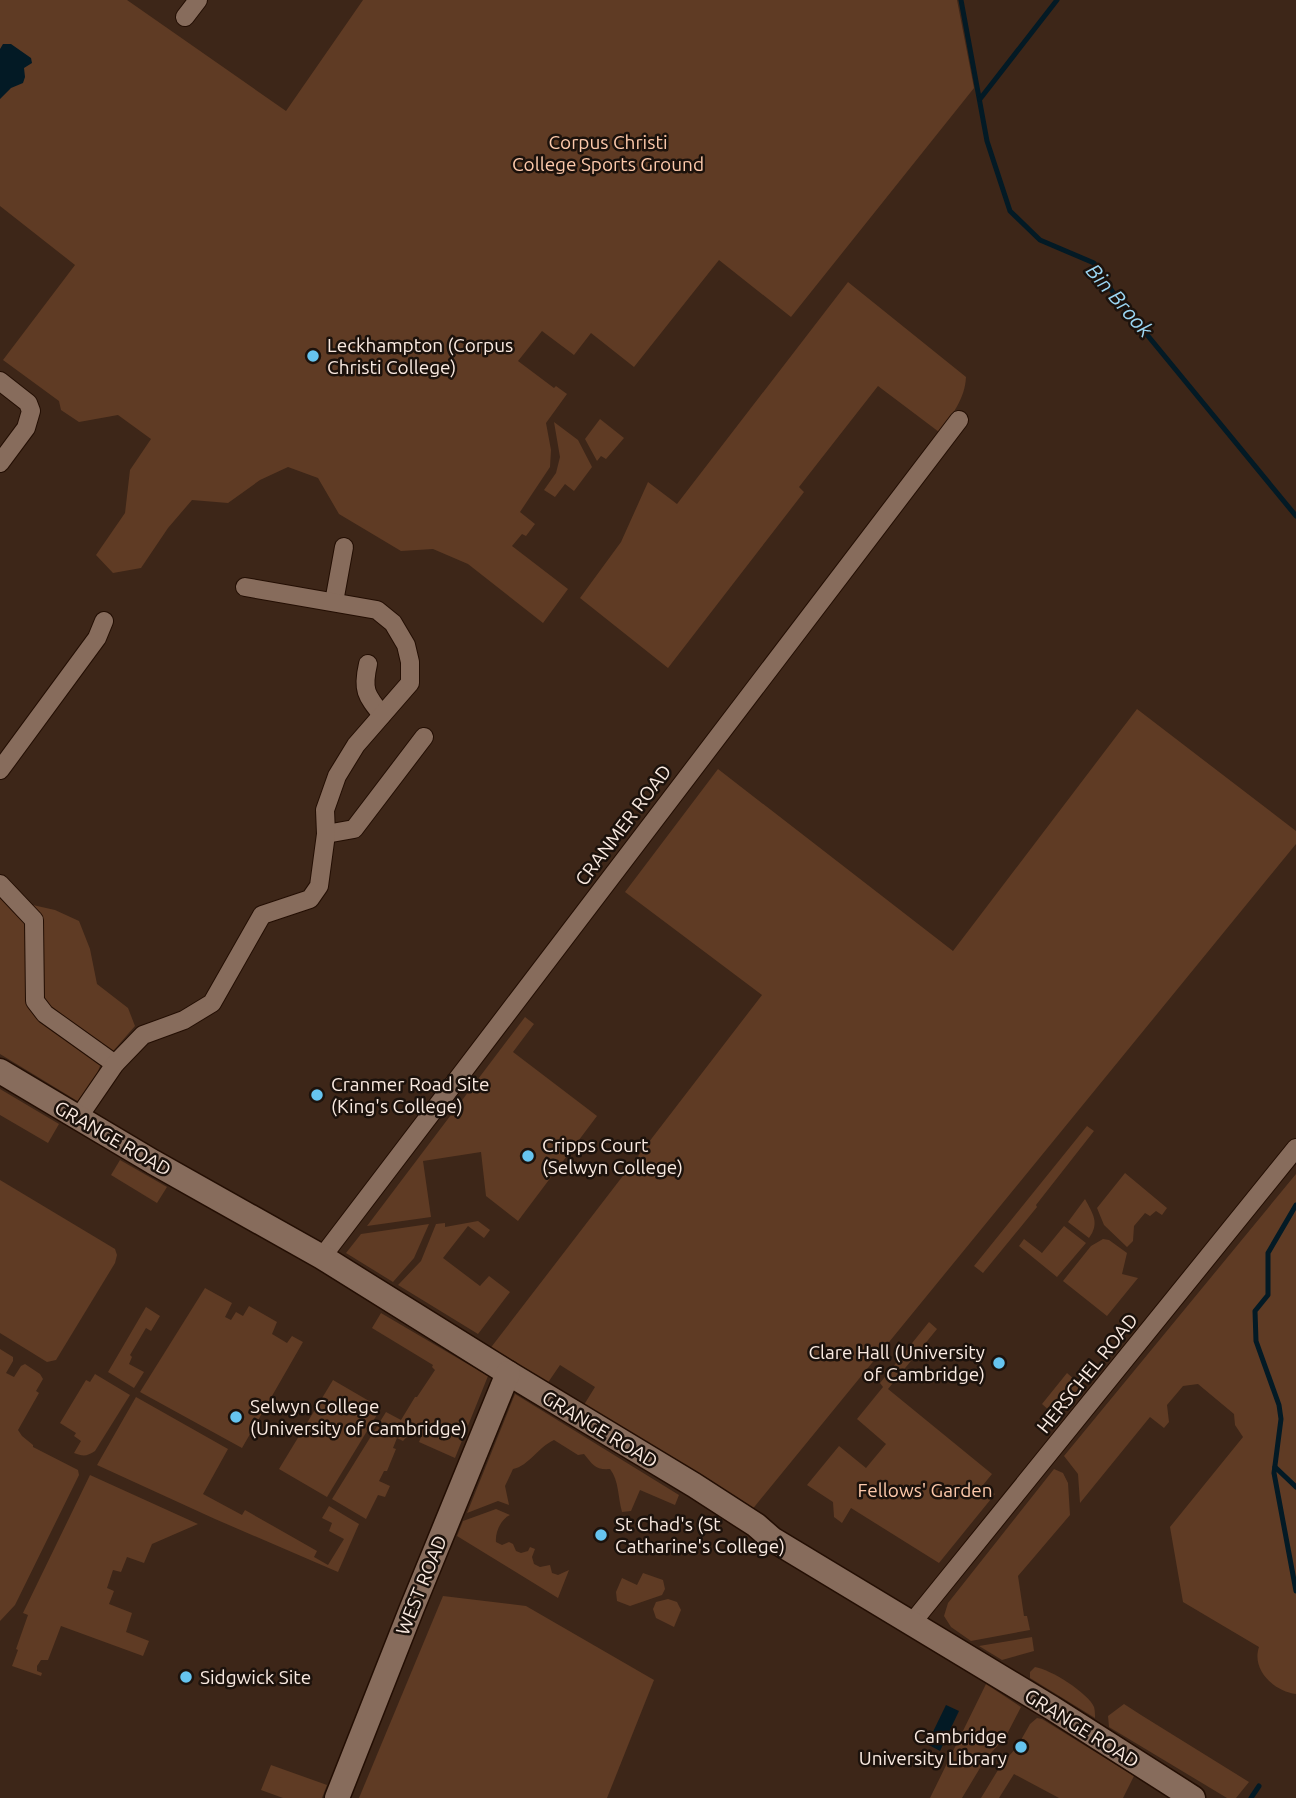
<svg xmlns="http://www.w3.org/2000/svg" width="1296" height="1798" font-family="Ubuntu,sans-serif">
<rect width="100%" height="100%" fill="#3d2618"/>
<g fill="#5f3b24">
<polygon points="0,0 127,0 286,111 363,0 957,0 974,88 791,317 719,260 634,367 591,333 574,355 542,331 518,361 554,388 556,386 567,394 546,423 551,450 550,467 520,512 535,524 526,536 522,534 512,546 568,589 543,623 468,564 433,549 401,551 339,514 318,478 288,467 260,480 228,503 192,500 168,528 141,568 113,573 96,555 125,513 130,470 151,439 118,415 79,422 61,410 59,401 3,360 75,265 0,206"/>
<path d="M 848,282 L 966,377 C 965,399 952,415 939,432 L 878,386 L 799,487 L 804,492 L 668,668 L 580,598 L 621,542 L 648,482 L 677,504 Z"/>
<polygon points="600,419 624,438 606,459 601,456 597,461 585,439"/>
<polygon points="554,422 578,440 592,467 574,491 565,484 555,497 544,490 556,473 560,457"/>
<polygon points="1137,709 1296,831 1296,844 751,1511 582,1408 595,1387 560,1365 547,1384 489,1350 762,995 625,892 718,769 953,951"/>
<polygon points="0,894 6,899 55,910 79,921 90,949 97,984 128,1008 135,1026 100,1066 92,1087 79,1102 0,1054"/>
<polygon points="525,1017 534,1024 513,1052 597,1116 518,1221 486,1196 481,1152 423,1161 431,1217 367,1226"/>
<polygon points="0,1089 59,1124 48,1143 0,1115"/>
<polygon points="1087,1126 1094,1131 1036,1205 1037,1207 983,1273 974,1266"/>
<polygon points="120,1160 167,1187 157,1203 111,1175"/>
<polygon points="1125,1173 1167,1208 1162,1215 1156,1211 1150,1216 1145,1213 1134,1226 1133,1241 1127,1247 1104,1225 1097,1208"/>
<path d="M 1296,1174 L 1296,1694 C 1275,1692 1251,1670 1259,1647 L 1183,1602 L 1170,1527 L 1243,1437 L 1235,1425 L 1234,1414 L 1198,1384 L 1183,1386 L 1167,1405 L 1169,1422 L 1164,1428 L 1150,1417 L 1080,1503 L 1078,1474 L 1064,1456 Z"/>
<polygon points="0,1180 115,1249 117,1255 115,1263 56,1360 47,1362 0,1333"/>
<path d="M 1085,1199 C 1093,1214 1100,1223 1089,1238 L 1068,1222 Z"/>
<polygon points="478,1221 490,1230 484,1238 468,1226 443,1258 480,1286 489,1276 510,1292 478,1334 398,1285 421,1261 436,1224 445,1223 445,1227"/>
<polygon points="429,1224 414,1258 393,1282 346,1253 361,1234"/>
<polygon points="1064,1226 1086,1243 1057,1277 1019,1246 1024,1239 1042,1253"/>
<polygon points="1103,1239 1109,1240 1127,1253 1122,1274 1138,1278 1107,1316 1063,1281 1091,1246"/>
<polygon points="205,1288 232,1303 225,1317 231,1320 236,1312 243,1316 249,1306 277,1322 272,1334 287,1343 292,1336 303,1342 242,1448 140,1392"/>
<polygon points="146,1307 160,1316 151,1331 146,1328 130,1355 132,1357 129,1364 144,1372 134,1388 108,1372"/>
<polygon points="381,1313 488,1376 455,1458 419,1442 421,1437 410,1433 403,1441 397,1438 393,1448 396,1449 387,1471 384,1471 379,1481 390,1486 385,1497 378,1495 366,1519 332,1499 386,1412 401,1420 415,1397 417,1397 435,1370 432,1367 433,1365 372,1328"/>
<polygon points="929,1322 937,1329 888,1389 992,1474 983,1485 995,1494 939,1563 851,1508 842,1523 834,1517 833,1502 807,1485 839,1446 866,1468 886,1444 857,1419 883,1387 880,1383"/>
<polygon points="0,1349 13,1357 13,1361 6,1373 14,1377 21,1366 25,1364 40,1374 43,1379 36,1391 39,1393 18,1430 22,1436 33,1445 33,1447 78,1470 79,1475 15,1605 0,1621"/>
<polygon points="1067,1373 1083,1387 1051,1426 1045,1421 1051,1412 1042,1404"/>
<path d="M 95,1374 L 130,1395 L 95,1451 C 87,1456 84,1457 74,1453 L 81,1441 L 74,1436 L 76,1433 L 60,1423 L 86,1380 L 90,1382 Z"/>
<polygon points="333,1380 381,1408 327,1497 279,1469"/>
<path d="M 515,1394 L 679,1495 L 675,1505 L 640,1490 L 631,1511 L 622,1512 C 618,1498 619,1480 610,1469 C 595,1470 593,1465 584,1454 L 578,1455 L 554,1440 C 538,1447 529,1466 513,1469 L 505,1486 L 509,1505 L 498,1501 L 467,1513 Z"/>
<polygon points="136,1397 228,1449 203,1494 242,1515 245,1510 317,1551 314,1557 328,1565 344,1539 329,1531 332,1523 322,1518 329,1506 359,1524 338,1572 215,1519 97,1465"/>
<polygon points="1054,1469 1063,1473 1068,1483 1070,1515 1018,1576 1024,1616 1027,1616 1030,1630 971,1641 951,1627 944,1616 948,1603"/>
<polygon points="90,1475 198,1524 152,1544 144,1563 127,1557 121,1572 113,1570 107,1588 114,1591 109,1604 132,1613 126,1632 149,1641 143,1656 61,1626 48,1660 41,1660 37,1666 37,1671 42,1673 41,1676 12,1666 18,1650 16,1649 28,1615 23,1613"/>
<path d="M 496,1509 L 510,1515 C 501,1519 495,1532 496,1542 L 502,1545 L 509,1542 L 513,1544 L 516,1551 L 521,1553 L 528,1551 L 530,1547 L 535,1549 L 532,1557 L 534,1564 L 540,1567 L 550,1565 L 552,1573 L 558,1575 L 569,1570 L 558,1598 L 457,1536 L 463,1521 Z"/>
<polygon points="643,1573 663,1580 665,1589 662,1595 630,1606 617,1601 616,1592 622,1578 637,1585"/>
<polygon points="443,1596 526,1606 654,1680 607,1798 359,1798"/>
<polygon points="668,1599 677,1602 681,1610 674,1627 656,1618 653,1609 656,1602"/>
<polygon points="1032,1637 1034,1651 1002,1660 979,1646"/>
<path d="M 1035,1667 C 1050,1669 1088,1693 1094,1707 C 1095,1710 1095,1716 1095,1718 L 1030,1678 L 1030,1672 Z"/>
<polygon points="986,1684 1021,1707 1005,1738 986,1758 962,1798 930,1798"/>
<polygon points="1124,1704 1141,1715 1249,1782 1236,1798 1227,1798 1109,1727 1108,1716"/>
<polygon points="1037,1718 1042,1719 1134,1776 1123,1798 1059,1798 1014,1774 999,1798 981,1798 1001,1765 1017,1747 1030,1724"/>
<polygon points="271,1765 327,1785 322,1798 283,1798 261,1790"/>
</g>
<g fill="#031a25">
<polygon points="3,44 11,44 31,58 32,63 24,68 25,77 23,83 11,88 0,99 0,49"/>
<polygon points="946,1705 959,1711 940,1751 927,1744"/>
</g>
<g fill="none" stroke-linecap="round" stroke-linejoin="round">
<g stroke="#031a25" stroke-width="5">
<polyline points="961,0 987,141 1010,211 1040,240 1094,263 1116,297 1296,516"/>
<polyline points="980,99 1057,0"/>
<polyline points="1296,1205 1268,1253 1268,1295 1255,1311 1256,1341 1279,1405 1281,1419 1274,1473 1296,1591"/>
<polyline points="1275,1467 1296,1487"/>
<polyline points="1251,1798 1259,1786"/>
</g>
<defs>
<g id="street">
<polyline points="185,17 198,0"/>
<polyline points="0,381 28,403 31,411 26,428 0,463"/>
<polyline points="334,602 344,547"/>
<path d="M 368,664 C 362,690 366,695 382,715"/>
<polyline points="0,770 97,638 104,621"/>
<polyline points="326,834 354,829 424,737"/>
<polyline points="0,884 34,920 35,1001 45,1014 115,1064"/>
<polyline points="78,1118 115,1064 143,1035 184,1020 212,1003 262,915 310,899 319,886 326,834 325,810 337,776 356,745 410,683 410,662 406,645 393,623 377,610 245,587"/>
<polyline points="322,1257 959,420"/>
<polyline points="911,1624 1296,1148"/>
</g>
<g id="secondary">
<polyline points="0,1071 153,1162 322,1257 508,1373 694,1485 756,1525 772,1539 1052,1708 1193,1798"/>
<polyline points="337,1798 412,1608 508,1373"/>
</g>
</defs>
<use href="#street" stroke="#230e03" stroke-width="20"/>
<use href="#secondary" stroke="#230e03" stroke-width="27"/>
<use href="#street" stroke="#876c5c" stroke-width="18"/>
<use href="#secondary" stroke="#876c5c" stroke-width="24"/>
</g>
<g fill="#66c4ef" stroke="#1c120c" stroke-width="2.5">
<circle cx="313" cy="356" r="7"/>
<circle cx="317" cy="1095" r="7"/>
<circle cx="528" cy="1156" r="7"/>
<circle cx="999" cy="1363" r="7"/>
<circle cx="236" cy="1417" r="7"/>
<circle cx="601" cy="1535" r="7"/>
<circle cx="186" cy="1677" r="7"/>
<circle cx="1021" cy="1747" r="7"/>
</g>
<g text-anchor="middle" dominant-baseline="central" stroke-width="5" stroke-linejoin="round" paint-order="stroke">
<g font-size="19" fill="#fdc9ab" stroke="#1c120c">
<text x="608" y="142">Corpus Christi<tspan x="608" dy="22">College Sports Ground</tspan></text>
<text x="925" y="1490">Fellows' Garden</text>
</g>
<g font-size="19" fill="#faeae1" stroke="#1c120c" text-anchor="start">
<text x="327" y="345">Leckhampton (Corpus<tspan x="327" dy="22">Christi College)</tspan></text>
<text x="331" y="1084">Cranmer Road Site<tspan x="331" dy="22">(King's College)</tspan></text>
<text x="542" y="1145">Cripps Court<tspan x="542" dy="22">(Selwyn College)</tspan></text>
<text x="985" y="1352" text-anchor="end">Clare Hall (University<tspan x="985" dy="22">of Cambridge)</tspan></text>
<text x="250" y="1406">Selwyn College<tspan x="250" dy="22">(University of Cambridge)</tspan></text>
<text x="615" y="1524">St Chad's (St<tspan x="615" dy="22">Catharine's College)</tspan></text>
<text x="200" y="1677">Sidgwick Site</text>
<text x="1007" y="1736" text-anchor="end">Cambridge<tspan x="1007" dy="22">University Library</tspan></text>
</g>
<g font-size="19" fill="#faeae1" stroke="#1c120c">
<text transform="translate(623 825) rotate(-53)">CRANMER ROAD</text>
<text transform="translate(113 1138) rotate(30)">GRANGE ROAD</text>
<text transform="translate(1087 1373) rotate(-51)">HERSCHEL ROAD</text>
<text transform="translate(600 1429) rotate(31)">GRANGE ROAD</text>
<text transform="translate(421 1585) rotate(-68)">WEST ROAD</text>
<text transform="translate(1082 1728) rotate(32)">GRANGE ROAD</text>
</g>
<g font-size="21" font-style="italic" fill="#9bd6f3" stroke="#1c120c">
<text transform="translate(1120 300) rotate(49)">Bin Brook</text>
</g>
</g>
</svg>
